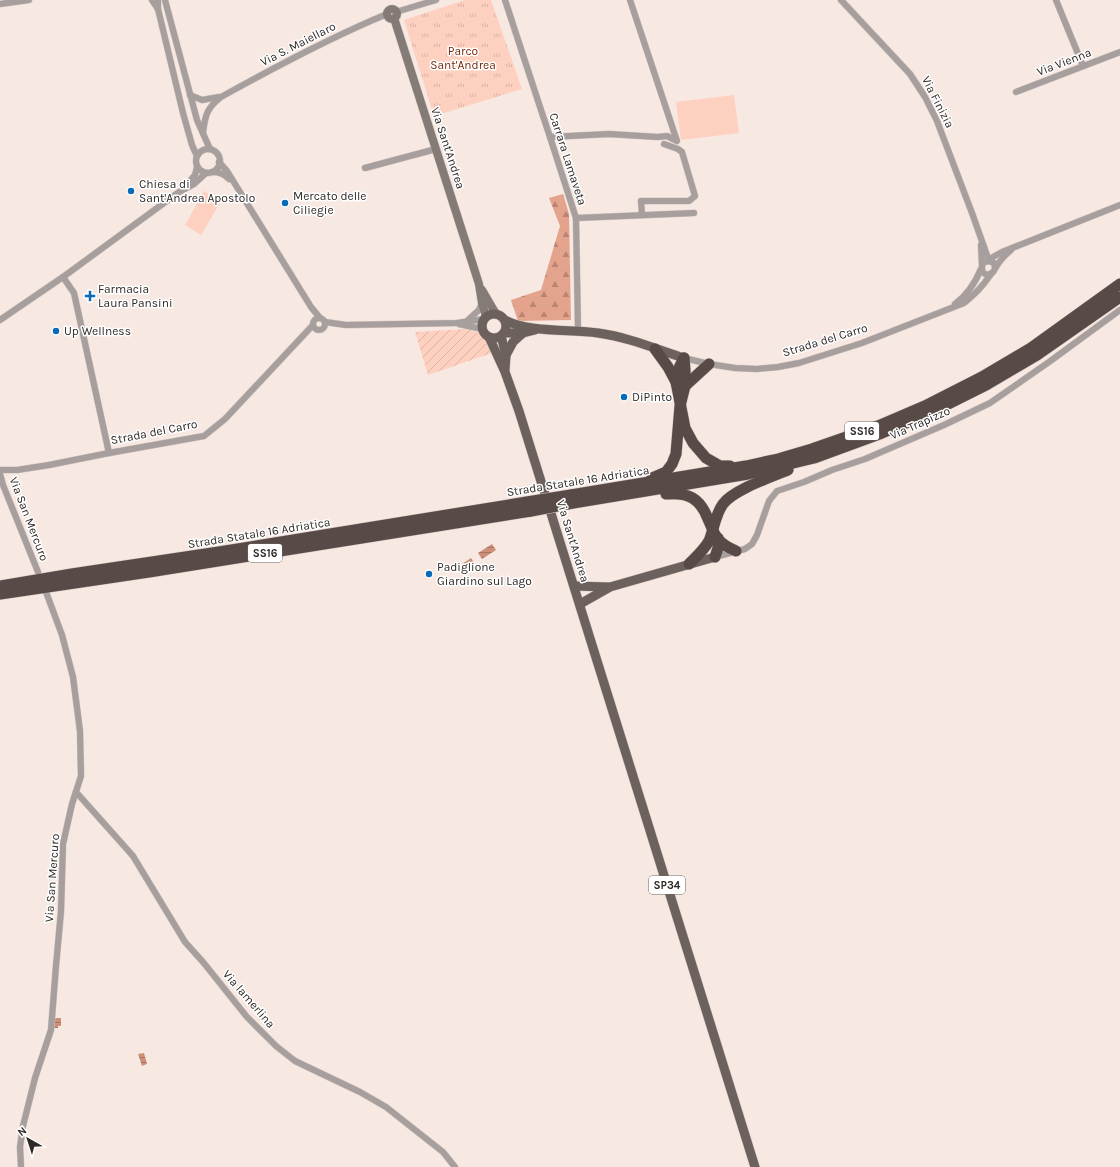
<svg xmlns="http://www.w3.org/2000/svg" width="1120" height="1167" font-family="Karla,sans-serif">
<defs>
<pattern id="forest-firs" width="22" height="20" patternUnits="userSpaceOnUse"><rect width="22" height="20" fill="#e4a38c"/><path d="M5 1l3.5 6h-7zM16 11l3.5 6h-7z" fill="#b98572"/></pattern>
<pattern id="park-tufts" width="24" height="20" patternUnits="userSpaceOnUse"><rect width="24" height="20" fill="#fed0bf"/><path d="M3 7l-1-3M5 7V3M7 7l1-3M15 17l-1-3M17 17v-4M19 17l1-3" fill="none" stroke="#dab3a4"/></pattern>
<pattern id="garden-furrows" width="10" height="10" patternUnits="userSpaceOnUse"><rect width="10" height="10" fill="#fed0bf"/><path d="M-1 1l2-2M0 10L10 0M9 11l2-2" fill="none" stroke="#dab3a4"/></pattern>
<pattern id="water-rules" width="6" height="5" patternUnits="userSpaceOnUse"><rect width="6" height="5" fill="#ce8f79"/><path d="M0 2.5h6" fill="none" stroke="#a87563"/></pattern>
</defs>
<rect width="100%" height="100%" fill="#f7e8e2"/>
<g fill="#fed0bf">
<polygon points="734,95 739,133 681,140 676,102"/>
<polygon points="204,191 221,201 201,235 185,225"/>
</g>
<polygon fill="url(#forest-firs)" points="563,194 569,214 571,320 518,321 511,300 541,290 560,226 549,198"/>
<polygon fill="url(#park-tufts)" points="465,0 491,0 522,89 434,116 404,20"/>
<path fill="url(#garden-furrows)" d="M 466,329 C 483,333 487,337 492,353 L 428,375 L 415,332 Z"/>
<g fill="url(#water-rules)">
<polygon points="492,544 496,550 482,559 478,553"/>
<polygon points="471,558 475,564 462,573 458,567"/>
<polygon points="55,1018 61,1018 61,1026 58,1026 58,1028 54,1028"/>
<polygon points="144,1053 147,1064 142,1066 138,1054"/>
</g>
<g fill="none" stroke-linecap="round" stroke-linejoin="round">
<defs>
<g id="street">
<polyline points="152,0 158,9"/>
<polyline points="158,0 158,9 183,113 192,145 197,156"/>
<polyline points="165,0 197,120 210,149"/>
<polyline points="505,0 541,110 550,137 576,218 578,330"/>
<polyline points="841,0 910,74 925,97 937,121 972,213 989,261"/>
<polyline points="1056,0 1083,66"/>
<polyline points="0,4 29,0"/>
<polyline points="396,12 436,0"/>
<polyline points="1016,92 1120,52"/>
<polyline points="190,95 202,100 219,97"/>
<path d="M 203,133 C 205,115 207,108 221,97 C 275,67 329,38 387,14"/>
<polyline points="550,137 609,134 658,137 667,136 677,141 630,0"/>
<circle cx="208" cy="161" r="12"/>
<polyline points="219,162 227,171 311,307 320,318"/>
<polyline points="365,168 436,149"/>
<path d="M 212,172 C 220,172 224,174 229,179"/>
<polyline points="185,187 195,175 197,167"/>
<polyline points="642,215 641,201 689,201 695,196 682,152 678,149 664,144"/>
<polyline points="576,218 694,213"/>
<polyline points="981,245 982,265"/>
<polyline points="990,261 993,257 1002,252 1120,205"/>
<path d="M 995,268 L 994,263 L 989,261 L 984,262 C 980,267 982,277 990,274 C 994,273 994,270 996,267 C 1000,260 1005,255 1011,250"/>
<polyline points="63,277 74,293 109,453"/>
<path d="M 955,304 C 968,295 975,283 981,269"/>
<circle cx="319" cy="324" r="6"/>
<polyline points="0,320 63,277 179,192 194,184 206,173"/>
<polyline points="468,320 479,310 482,303"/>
<polyline points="325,322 346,325 457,323 484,319"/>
<polyline points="459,324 482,329"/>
<path d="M 684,358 L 709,364 L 735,368 L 757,369 L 778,367 L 799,363 L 862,343 L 964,303 C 976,293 982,287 991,274"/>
<polyline points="0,470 17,470 49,465 109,453 204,436 225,419 313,325"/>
<polyline points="0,474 3,485 38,572"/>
<polyline points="715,557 745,549 752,544 757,535 769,501 777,491 804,482 832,470 865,459 944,425 990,403 1049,362 1120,310"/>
<polyline points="76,792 133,856 185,942 203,962 247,1017 276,1046 295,1061 360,1092 386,1107 443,1152 455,1167"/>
<polyline points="21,1167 20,1147 23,1126 35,1078 51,1030 56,966 61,911 63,844 72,804 81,776 80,731 73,677 62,635 46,592"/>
</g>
<g id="secondary">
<circle cx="392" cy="14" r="5"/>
<polyline points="394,18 479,284 482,303 486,316"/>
<polyline points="482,290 496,314"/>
</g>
<g id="primary">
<circle cx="494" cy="326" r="12"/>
<path d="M 505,320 C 529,333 571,329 598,333 C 628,337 656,349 684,358"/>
<polyline points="504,333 523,333 535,330"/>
<polyline points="501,336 506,355 505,370"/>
<polyline points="489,337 505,372 519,411 559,539 755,1167"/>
<polyline points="506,355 513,342 523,333"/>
<polyline points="574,586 609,587"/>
<polyline points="580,604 610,587 715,557"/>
</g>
<g id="highway">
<polyline points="655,349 668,367 676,382"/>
<polyline points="684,358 678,370 676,382 685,428 693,443 706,458 720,466 730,466"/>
<polyline points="685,386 709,364"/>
<polyline points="652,478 666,472 672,464 676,454 680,406 685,386 685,370 684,358"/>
<path d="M 666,494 C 688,492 700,498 708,519 C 711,525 713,533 718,539 C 722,544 729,548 736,551"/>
<polyline points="571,495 746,466 778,459 812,449 878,426 927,405 982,377 1031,348 1120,284"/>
<polyline points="573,503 748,474 814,458 882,433 930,413 986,385 1037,355 1120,297"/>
<polyline points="715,557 718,548 718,538"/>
<path d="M 689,564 C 696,557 704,550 709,541 C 714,529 715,515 723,504 C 733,490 771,477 788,470"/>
<polyline points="0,586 72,574 219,552 527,502"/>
<polyline points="0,594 149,572 531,511"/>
</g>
</defs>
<use href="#street" stroke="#d3c5c0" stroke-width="7"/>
<use href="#secondary" stroke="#d3c5c0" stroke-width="9"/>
<use href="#primary" stroke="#d3c5c0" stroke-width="10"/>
<use href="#highway" stroke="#d3c5c0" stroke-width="12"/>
<use href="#street" stroke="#a69f9d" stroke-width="6"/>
<use href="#secondary" stroke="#847b77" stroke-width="8"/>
<use href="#primary" stroke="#6c615d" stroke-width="9"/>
<use href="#highway" stroke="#584b47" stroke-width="11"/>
<defs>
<g id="highway-bridge">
<polyline points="527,502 571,495"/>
<polyline points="531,511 573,503"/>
</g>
</defs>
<use href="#highway-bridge" stroke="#d3c5c0" stroke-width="12" stroke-linecap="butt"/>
<use href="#highway-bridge" stroke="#584b47" stroke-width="11"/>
</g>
<g fill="#096bb7" stroke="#fff" stroke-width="1.5">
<circle cx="131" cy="191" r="4"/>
<circle cx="285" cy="203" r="4"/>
<path d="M88 290h4v4h4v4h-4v4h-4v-4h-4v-4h4z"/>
<circle cx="56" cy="331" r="4"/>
<circle cx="624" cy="397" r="4"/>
<circle cx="429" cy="574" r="4"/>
</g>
<g text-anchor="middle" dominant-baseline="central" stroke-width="3" stroke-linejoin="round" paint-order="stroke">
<g fill="#fff" stroke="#6d6867" stroke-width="1">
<rect x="845" y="422" width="34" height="18" rx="3"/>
<rect x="248" y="544" width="34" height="18" rx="3"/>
<rect x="649" y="876" width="36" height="18" rx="3"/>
</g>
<g font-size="11" font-weight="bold" fill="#2e2826">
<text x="862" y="431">SS16</text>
<text x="265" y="553">SS16</text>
<text x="667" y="885">SP34</text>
</g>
<g font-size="12" fill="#2e2826" stroke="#fff">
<text transform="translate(298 44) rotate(-27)">Via S. Maiellaro</text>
<text transform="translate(1064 62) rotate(-21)">Via Vienna</text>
<text transform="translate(938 102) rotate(63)">Via Finizia</text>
<text transform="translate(448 148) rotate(72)">Via Sant'Andrea</text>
<text transform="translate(568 159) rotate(72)">Carrara Lamaveta</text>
<text transform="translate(825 340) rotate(-17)">Strada del Carro</text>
<text transform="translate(920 423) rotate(-24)">Via Trapizzo</text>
<text transform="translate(154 432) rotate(-11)">Strada del Carro</text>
<text transform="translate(578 481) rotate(-9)">Strada Statale 16 Adriatica</text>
<text transform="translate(29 519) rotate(69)">Via San Mercuro</text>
<text transform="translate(259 533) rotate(-9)">Strada Statale 16 Adriatica</text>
<text transform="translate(573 541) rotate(73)">Via Sant'Andrea</text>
<text transform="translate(52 878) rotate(-86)">Via San Mercuro</text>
<text transform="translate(249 999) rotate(49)">Via lamerlina</text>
</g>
<g font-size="12" fill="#752909" stroke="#fff">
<text x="463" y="51">Parco<tspan x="463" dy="14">Sant'Andrea</tspan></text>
</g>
<g font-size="12" fill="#2e2826" stroke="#fff" text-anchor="start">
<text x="139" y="184">Chiesa di<tspan x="139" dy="14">Sant'Andrea Apostolo</tspan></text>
<text x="293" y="196">Mercato delle<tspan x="293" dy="14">Ciliegie</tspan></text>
<text x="98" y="289">Farmacia<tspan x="98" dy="14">Laura Pansini</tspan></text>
<text x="64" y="331">Up Wellness</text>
<text x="632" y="397">DiPinto</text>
<text x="437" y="567">Padiglione<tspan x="437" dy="14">Giardino sul Lago</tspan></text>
</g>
</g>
<g transform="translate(28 1139) rotate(321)" stroke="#ffffff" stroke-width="3" paint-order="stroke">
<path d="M0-3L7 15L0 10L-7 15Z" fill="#2e2826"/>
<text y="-6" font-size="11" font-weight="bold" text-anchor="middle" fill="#2e2826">N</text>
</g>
</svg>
